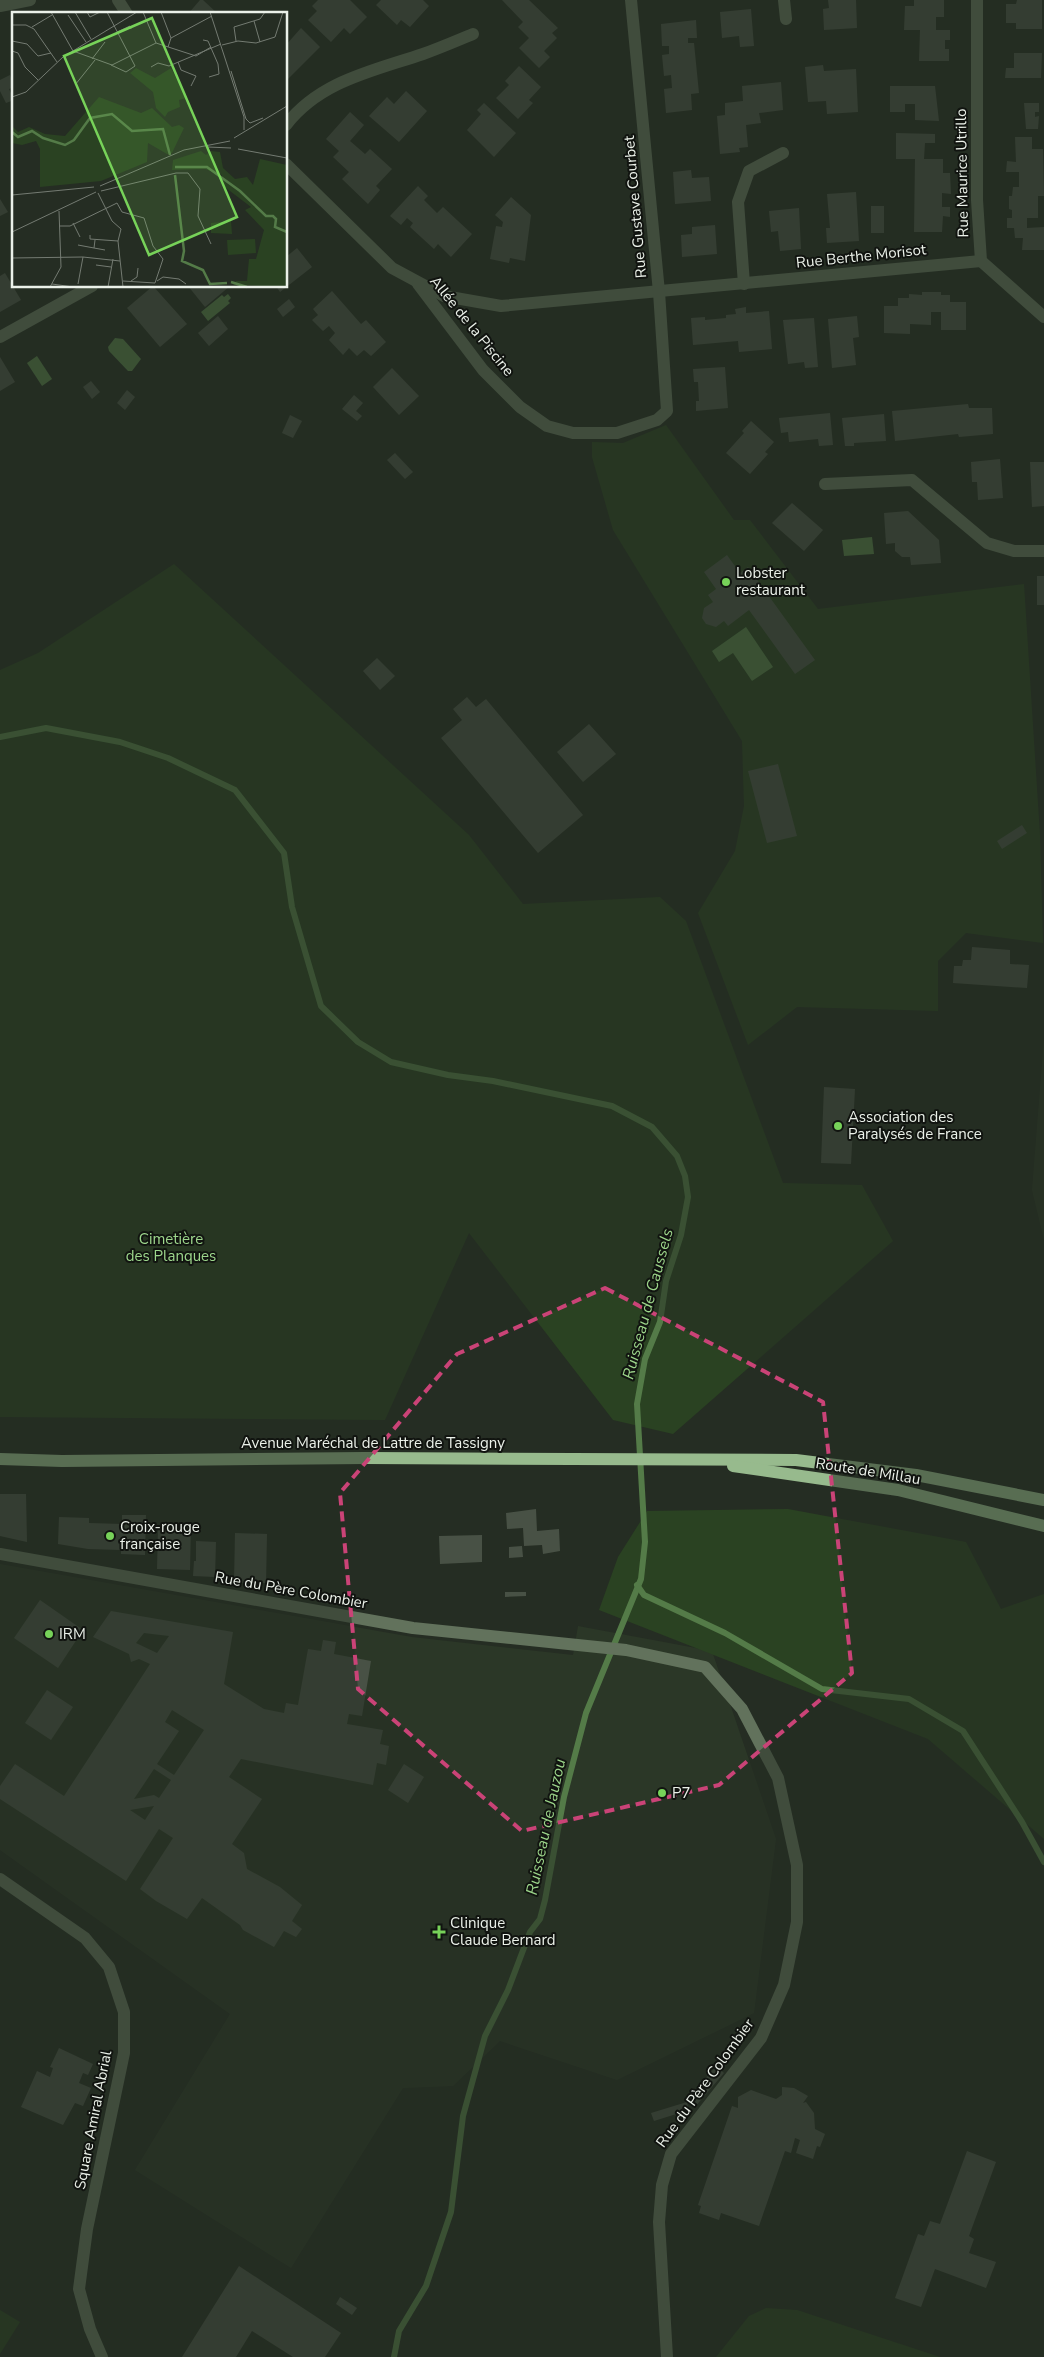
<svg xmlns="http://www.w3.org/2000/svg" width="1044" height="2357" font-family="'Nunito Sans',sans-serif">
<rect width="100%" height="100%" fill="#252d23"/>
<g fill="#2b3727">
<polygon points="1044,1038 1044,1240 1032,1190"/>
<polygon points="0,1564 412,1637 573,1655 578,1626 712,1651 776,1839 754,2013 617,2080 500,2041 453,2086 403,2088 291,2268 135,2170 230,2014 0,1850"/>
</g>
<g fill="#2a4222">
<polygon points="666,425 734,520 750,520 818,609 1024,584 1040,835 1043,943 966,933 938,961 938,1011 797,1007 748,1045 698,913 735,851 744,806 742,741 613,530 592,457 592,442 623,443"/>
<polygon points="174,564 469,835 523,904 660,897 686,921 783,1183 862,1185 893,1241 673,1434 613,1420 469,1233 385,1420 0,1417 0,670 38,653"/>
<polygon points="788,1509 966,1542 1001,1609 1044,1594 1044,1839 928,1739 599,1610 618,1557 647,1511"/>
<polygon points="766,2308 797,2310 940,2357 716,2357 749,2316"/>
<polygon points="0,2310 20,2322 0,2354"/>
</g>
<g fill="#547b48">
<polygon points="228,294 231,298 228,301 230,303 208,321 201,312 222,295 224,297"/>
<polygon points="115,338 123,339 141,359 132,371 128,371 109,351 108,347"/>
<polygon points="37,356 52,379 42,386 27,363"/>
<polygon points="872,537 874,554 844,556 842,540"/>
<polygon points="746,627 773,667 752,681 733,653 719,662 712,651"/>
</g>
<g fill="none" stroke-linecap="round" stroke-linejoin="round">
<g stroke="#547b48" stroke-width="6">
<polyline points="0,737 46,728 120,742 168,758 235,790 284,853 292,907 321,1006 358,1042 391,1062 448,1075 493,1081 612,1106 652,1127 677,1156 685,1176 688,1197 681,1235 666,1281 660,1322 645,1359 637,1404 645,1542 641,1579 586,1713 564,1797 545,1900 540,1919 530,1932 508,1990 485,2036 463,2116 451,2212 426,2286 399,2331 394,2357"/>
<polyline points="637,1585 644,1595 725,1633 822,1689 909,1699 963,1731 1022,1822 1044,1862"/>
</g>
</g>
<g fill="#485145" fill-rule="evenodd">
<polygon points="200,0 203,0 218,14 188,14"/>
<polygon points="318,0 350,0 367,17 350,34 344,28 331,42 308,20 317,11 312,6"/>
<polygon points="381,0 423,0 429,6 410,27 401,20 397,25 376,5"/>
<polygon points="502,0 529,0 558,28 552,33 557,38 544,51 550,57 539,68 519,48 529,38 518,27 523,22"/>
<polygon points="828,0 856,0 857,28 824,30 823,9 829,8"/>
<polygon points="914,0 944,0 944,17 936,17 936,30 950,30 950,40 945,40 945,49 949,49 949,61 919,61 920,30 904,30 905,6 914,6"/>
<polygon points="1017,0 1042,0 1042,29 1016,29 1016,23 1006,23 1006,4 1016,4"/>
<polygon points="751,9 754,46 740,47 739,36 722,38 720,12"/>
<polygon points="696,20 697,38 688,38 688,43 694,43 699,93 691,94 692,110 666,113 664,89 672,88 671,75 664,76 662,55 669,54 669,46 662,46 661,24"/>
<polygon points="301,28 320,47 286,81 286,45"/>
<polygon points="1014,53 1042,53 1041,78 1005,78 1006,68 1014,68"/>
<polygon points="823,65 824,71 856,69 858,112 827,114 826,101 808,102 805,67"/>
<polygon points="519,66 541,87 529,100 533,103 518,119 496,98 509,85 505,81"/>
<polygon points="10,75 14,87 9,89 14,100 6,103 0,91 0,80"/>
<polygon points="781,82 783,110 759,113 761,123 746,125 748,147 739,148 740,152 720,154 717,116 725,115 725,103 743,101 742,86"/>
<polygon points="890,86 935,86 939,121 915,120 915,104 905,104 905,112 890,112"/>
<polygon points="406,91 427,111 399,142 369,116 387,97 394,104"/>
<polygon points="484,103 516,133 494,157 467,130 481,114 477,110"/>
<polygon points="1024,103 1039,103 1039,112 1035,112 1035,117 1039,116 1038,129 1026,129"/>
<polygon points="350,112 364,125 350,141 365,154 370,149 392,169 376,186 380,190 368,204 342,179 349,172 333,157 339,151 326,139"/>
<polygon points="896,133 935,134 935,143 925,143 924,159 943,159 943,173 950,173 951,194 942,193 942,207 950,207 950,217 943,216 942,232 914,232 915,159 896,159"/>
<polygon points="1015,137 1032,137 1032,149 1043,149 1044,196 1038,196 1038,218 1027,218 1027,228 1044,227 1044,250 1022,250 1023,238 1015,238 1014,228 1007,228 1007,218 1012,218 1012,210 1009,209 1009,196 1012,196 1013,187 1019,187 1019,172 1006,172 1007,161 1016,162"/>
<polygon points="691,170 692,178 709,177 711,201 675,204 673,172"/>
<polygon points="418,186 428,196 424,200 437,213 443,207 472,234 451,257 438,244 434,249 410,227 413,223 407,218 401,225 390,216"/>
<polygon points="856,192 859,241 827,243 826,228 830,228 827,194"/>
<polygon points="511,197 531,215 525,261 510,258 509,263 490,259 496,226 502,227 503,222 495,215"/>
<polygon points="0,199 8,212 0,216"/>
<rect x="871" y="206" width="13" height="27"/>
<polygon points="799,208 801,249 780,251 778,231 771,232 769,211"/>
<polygon points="715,225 717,254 682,257 681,235 692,234 692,227"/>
<polygon points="297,248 312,267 280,292 276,286 286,286 286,257"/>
<polygon points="5,273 21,300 0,312 0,276"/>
<polygon points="153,286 187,324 160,347 127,308"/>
<polygon points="188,286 230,286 205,307"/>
<polygon points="332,291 361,324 366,320 386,342 371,356 364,350 357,356 349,348 343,355 329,340 335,333 329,326 323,331 312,320 318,315 313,309"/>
<polygon points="922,292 941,292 941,295 950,295 950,302 966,302 966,330 941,330 941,312 931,312 931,325 910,324 910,334 884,333 884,306 898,306 898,298 909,298 909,294 922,295"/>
<polygon points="289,299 295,307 283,317 277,309"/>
<polygon points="746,307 746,313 769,311 772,349 739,352 738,341 693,345 691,318 705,317 705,320 726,318 726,315 736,314 735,309"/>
<polygon points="218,316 228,329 209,346 198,333"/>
<polygon points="857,316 859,337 853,338 856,365 832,368 828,319"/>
<polygon points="814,318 818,367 805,368 804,362 788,364 783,320"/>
<polygon points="0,357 15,382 0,391"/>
<polygon points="725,367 728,408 696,411 696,401 699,401 698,382 694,382 693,369"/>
<polygon points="392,368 419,396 399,415 373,387"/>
<polygon points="91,381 100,392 92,399 83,387"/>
<polygon points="127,390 135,397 125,410 117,403"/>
<polygon points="354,395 363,403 356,411 362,416 357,421 342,409"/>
<polygon points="968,404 969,408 992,408 993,434 959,437 958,434 895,441 892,411"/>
<polygon points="830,413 833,445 819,446 818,439 789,442 788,432 781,433 779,418"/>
<polygon points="884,414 886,441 854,443 854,446 845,446 842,418"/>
<polygon points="290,415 302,421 293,438 282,433"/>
<polygon points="751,421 774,442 765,452 768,454 750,474 726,453 744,433 742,431"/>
<polygon points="395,453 413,472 405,479 387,460"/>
<polygon points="1000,459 1003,498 978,500 977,482 972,482 971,462"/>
<polygon points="1030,462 1044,462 1044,506 1032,507"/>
<polygon points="792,503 823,530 804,551 772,523"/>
<polygon points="908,511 939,540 941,563 911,565 910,557 902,557 895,551 895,543 886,544 884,513"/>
<polygon points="727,555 740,573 748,567 815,660 795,674 749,610 728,626 724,621 716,627 706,624 702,618 704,608 713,602 708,595 716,589 704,572"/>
<rect x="1037" y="576" width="7" height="29"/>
<polygon points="377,658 395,676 380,690 363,671"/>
<polygon points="467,697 476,707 486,699 583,815 538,853 441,738 462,720 453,709"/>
<polygon points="589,724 616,754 583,782 557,752"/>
<polygon points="778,764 797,836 767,843 748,771"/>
<polygon points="1022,825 1027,833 1002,849 997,841"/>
<polygon points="972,947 1010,950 1010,964 1029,965 1027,988 953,983 954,966 962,966 963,960 971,960"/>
<polygon points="824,1087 855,1089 851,1164 821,1163"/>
<polygon points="0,1494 26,1494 27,1542 0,1536"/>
<polygon points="536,1509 537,1531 559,1529 560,1551 543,1554 542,1545 524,1546 523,1528 507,1529 506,1513"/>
<polygon points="122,1515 146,1515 145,1555 121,1554 121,1550 88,1549 58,1544 59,1517 89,1518 89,1523 122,1524"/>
<polygon points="171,1525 191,1525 190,1570 157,1569 158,1529 171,1529"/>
<polygon points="235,1533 267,1534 266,1583 234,1583"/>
<polygon points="482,1535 482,1562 440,1564 439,1536"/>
<polygon points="196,1541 216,1542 215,1577 193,1576 194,1561 196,1561"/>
<polygon points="522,1546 523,1557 509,1558 509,1547"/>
<polygon points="505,1592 526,1592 526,1596 505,1597"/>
<polygon points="40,1600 83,1630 58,1668 14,1638"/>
<path d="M 111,1611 L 233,1632 L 224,1684 L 264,1709 L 284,1713 L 286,1703 L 298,1705 L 308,1649 L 321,1651 L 323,1640 L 336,1642 L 334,1654 L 371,1661 L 362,1716 L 349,1714 L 347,1724 L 383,1730 L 380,1744 L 389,1746 L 386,1765 L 377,1763 L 373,1785 L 241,1759 L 229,1777 L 262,1799 L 232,1844 L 244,1853 L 247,1869 L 280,1887 L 302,1905 L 292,1921 L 302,1929 L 296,1937 L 284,1931 L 274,1947 L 243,1930 L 240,1925 L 202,1898 L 187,1919 L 156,1901 L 140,1889 L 173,1838 L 159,1829 L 126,1881 L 0,1799 L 0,1786 L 15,1764 L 64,1796 L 150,1664 L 139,1659 L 131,1662 L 129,1654 L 93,1637 ZM 144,1633 L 152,1634 L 169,1636 L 157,1653 L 136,1643 ZM 172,1710 L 204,1730 L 174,1775 L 157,1764 L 179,1731 L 165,1722 ZM 154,1769 L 171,1780 L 159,1798 L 154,1795 L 134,1799 ZM 154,1806 L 145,1820 L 130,1810 Z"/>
<polygon points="47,1690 73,1707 51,1740 25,1723"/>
<polygon points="404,1764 424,1777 408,1803 388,1790"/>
<polygon points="59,2048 93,2064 88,2075 83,2073 79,2083 91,2088 83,2106 75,2103 63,2125 21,2107 37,2071 50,2077 53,2068 50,2067"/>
<polygon points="716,2066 724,2073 694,2108 686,2102"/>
<polygon points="782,2087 794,2088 808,2096 803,2103 806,2102 814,2113 815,2129 825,2134 820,2147 817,2146 813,2159 796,2153 800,2140 795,2138 791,2153 785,2151 759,2226 721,2213 719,2220 699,2213 701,2206 698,2205 732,2106 738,2108 738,2097 751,2090 776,2099 782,2095"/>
<polygon points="687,2102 689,2110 654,2121 651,2113"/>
<polygon points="967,2151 996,2162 969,2236 974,2239 969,2253 996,2262 986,2288 935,2269 921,2307 895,2298 918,2234 924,2236 930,2221 940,2224"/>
<polygon points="239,2266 341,2333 325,2357 293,2357 252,2331 236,2357 182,2357"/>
<polygon points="340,2297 357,2308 352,2315 336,2304"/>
</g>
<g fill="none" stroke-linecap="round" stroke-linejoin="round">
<g stroke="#62725c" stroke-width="12">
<polyline points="118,0 127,14"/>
<polyline points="784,0 786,19"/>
<polyline points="977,0 977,200 981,261 1044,317"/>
<polyline points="0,6 30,0"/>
<path d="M 286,125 C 320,81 373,71 423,54 C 440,48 456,41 473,34"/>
<polyline points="286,164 392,268 444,296 501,306 981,261"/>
<polyline points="418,284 483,370 520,407 547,426 573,433 617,433 657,420 667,411 659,292 631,0"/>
<polyline points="744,284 738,202 749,171 783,153"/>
<polyline points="0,337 92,286"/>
<polyline points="825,484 912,480 987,543 1014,551 1044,551"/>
<polyline points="0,1554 413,1628 626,1650 705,1667 742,1709 778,1778 797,1865 797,1922 784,1985 761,2038 671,2154 662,2185 659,2222 667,2357"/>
<polyline points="0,1879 85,1938 109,1967 124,2012 124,2053 87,2229 79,2289 90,2329 102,2357"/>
</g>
<g stroke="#97ba8d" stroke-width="12">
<polyline points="0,1459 62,1461 365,1458 796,1460 916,1475 1044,1500"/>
<polyline points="733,1466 898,1490 1044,1526"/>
</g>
</g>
<path d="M0 0H1044V2357H0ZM 605,1288 L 823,1402 L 852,1673 L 719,1785 L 522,1831 L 358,1689 L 340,1493 L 457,1354 Z" fill="#252d23" fill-opacity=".55" fill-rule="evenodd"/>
<path fill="none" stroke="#ca4377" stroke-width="4" stroke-dasharray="10 6" stroke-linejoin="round" d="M 605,1288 L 823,1402 L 852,1673 L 719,1785 L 522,1831 L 358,1689 L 340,1493 L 457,1354 Z"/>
<g fill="#77d259" stroke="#111410" stroke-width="2">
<circle cx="726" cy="582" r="5"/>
<circle cx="838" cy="1126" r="5"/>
<circle cx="110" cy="1536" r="5"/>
<circle cx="49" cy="1634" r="5"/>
<circle cx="662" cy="1793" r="5"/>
<path d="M436.5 1924.5h5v5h5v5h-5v5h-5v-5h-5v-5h5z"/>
</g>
<g text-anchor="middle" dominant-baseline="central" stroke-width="4" stroke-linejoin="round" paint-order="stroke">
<g font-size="15" fill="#ebf1e9" stroke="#111410">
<text transform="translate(962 173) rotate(-91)">Rue Maurice Utrillo</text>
<text transform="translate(635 207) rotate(-95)">Rue Gustave Courbet</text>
<text transform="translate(861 256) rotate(-6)">Rue Berthe Morisot</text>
<text transform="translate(472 326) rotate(51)">Allée de la Piscine</text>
<text x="373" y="1443">Avenue Maréchal de Lattre de Tassigny</text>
<text transform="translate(868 1471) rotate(9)">Route de Millau</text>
<text transform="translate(291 1590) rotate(10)">Rue du Père Colombier</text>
<text transform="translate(705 2083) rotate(-54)">Rue du Père Colombier</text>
<text transform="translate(93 2120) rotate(-79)">Square Amiral Abrial</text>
</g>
<g font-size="15" fill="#ebf1e9" stroke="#111410" text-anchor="start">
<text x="736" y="573">Lobster<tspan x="736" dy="17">restaurant</tspan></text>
<text x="848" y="1117">Association des<tspan x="848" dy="17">Paralysés de France</tspan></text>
<text x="120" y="1527">Croix-rouge<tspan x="120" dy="17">française</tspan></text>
<text x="59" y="1634">IRM</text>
<text x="672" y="1793">P7</text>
<text x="450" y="1923">Clinique<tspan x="450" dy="17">Claude Bernard</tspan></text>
</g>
<g font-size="15" fill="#9dd68c" stroke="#111410">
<text x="171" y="1239">Cimetière<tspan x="171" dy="17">des Planques</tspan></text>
</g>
<g font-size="16" font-style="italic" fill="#9cd58a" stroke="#111410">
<text transform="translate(648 1304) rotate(-75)">Ruisseau de Caussels</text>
<text transform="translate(546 1827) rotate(-78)">Ruisseau de Jauzou</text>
</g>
</g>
<g transform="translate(12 12)">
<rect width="275" height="275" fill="#252d23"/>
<path d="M 124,56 L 143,66 L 159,56 L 174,86 L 167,88 L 168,95 L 156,100 L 153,105 L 144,96 L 141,80 L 118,61 ZM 87,85 L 129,101 L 140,96 L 160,115 L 167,113 L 172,116 L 160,141 L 155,142 L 136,131 L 135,150 L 89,169 L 28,175 L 28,137 L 24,129 L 10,133 L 0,131 L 0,114 L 6,120 L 17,115 L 33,122 L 53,124 ZM 189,139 L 194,143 L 199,139 L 208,140 L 211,156 L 223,167 L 235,165 L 241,173 L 248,147 L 275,153 L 275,275 L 221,273 L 224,269 L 235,269 L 237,247 L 244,247 L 252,218 L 233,198 L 239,195 L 210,173 L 210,163 L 193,157 L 160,158 L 161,148 ZM 219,209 L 220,222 L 199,221 L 199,211 ZM 243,227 L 244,241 L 216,243 L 215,228 Z" fill="#2a4222"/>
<path fill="none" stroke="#547b48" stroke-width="2.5" d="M 0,120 L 6,125 L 20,119 L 31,126 L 53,133 L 62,128 L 78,106 L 100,102 L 120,119 L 151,117 L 158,143M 163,155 L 195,155 L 228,179 L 254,204 L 261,204 L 264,207 L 263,215 L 275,220M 163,163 L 172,239 L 170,249 L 191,258 L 198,272 L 215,271M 219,270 L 235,275"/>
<path fill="none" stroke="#747b72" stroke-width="1" d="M 39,0 L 61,39M 63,0 L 79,27M 75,0 L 78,5 L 88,0M 95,0 L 123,54 L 114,60 L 99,53M 131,0 L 144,31 L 184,44 L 199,35M 149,0 L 159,26M 198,0 L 232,105 L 232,118M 56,3 L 74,30M 242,9 L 248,30M 0,13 L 14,13 L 22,17 L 45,50M 20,15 L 40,3M 105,20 L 118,14 L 119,17M 191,28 L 196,29 L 206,52 L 207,62 L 197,65M 0,29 L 15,32 L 26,44 L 39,41M 224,29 L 222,15 L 248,7 L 253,0M 210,33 L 226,29 L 244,31 L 263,25 L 271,0M 156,35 L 159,26 L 200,4M 0,39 L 6,41 L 13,55 L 26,68M 61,39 L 100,53 L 144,31M 80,47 L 93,30M 166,50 L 169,58 L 184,64 L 179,74M 139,55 L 146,51 L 157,54 L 209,32M 219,59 L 234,107 L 238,111 L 251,106M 63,73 L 83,48M 0,85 L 14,80 L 51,45 L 125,0M 222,126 L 275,94M 196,135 L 219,136M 226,137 L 275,146M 88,174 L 172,138 L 218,129M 89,179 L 164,161 L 176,161 L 188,177 L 186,204 L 199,232M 86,181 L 100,209 L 109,217 L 106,229M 0,183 L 82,175M 61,211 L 68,225M 47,214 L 58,214 L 105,191 L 110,200 L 132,206 L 141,234 L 151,247 L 143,271M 0,220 L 84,180M 78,223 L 78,227 L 106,229M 83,228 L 82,236 L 93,238M 106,229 L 111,275M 66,233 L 82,236M 0,246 L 71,245 L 108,249M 84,253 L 99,255M 111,269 L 143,271M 119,269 L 125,265 L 126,256M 145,269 L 151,265 L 167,267 L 174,272M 40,272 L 61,275M 66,272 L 71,245M 38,275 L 49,255 L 47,199M 96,275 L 101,247"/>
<path fill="#77d259" fill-opacity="0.15" stroke="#77d259" stroke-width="2.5" d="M 140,6 L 225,205 L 137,243 L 52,44 Z"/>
<rect width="275" height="275" fill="none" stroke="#ebf1e9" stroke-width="2.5"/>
</g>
</svg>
